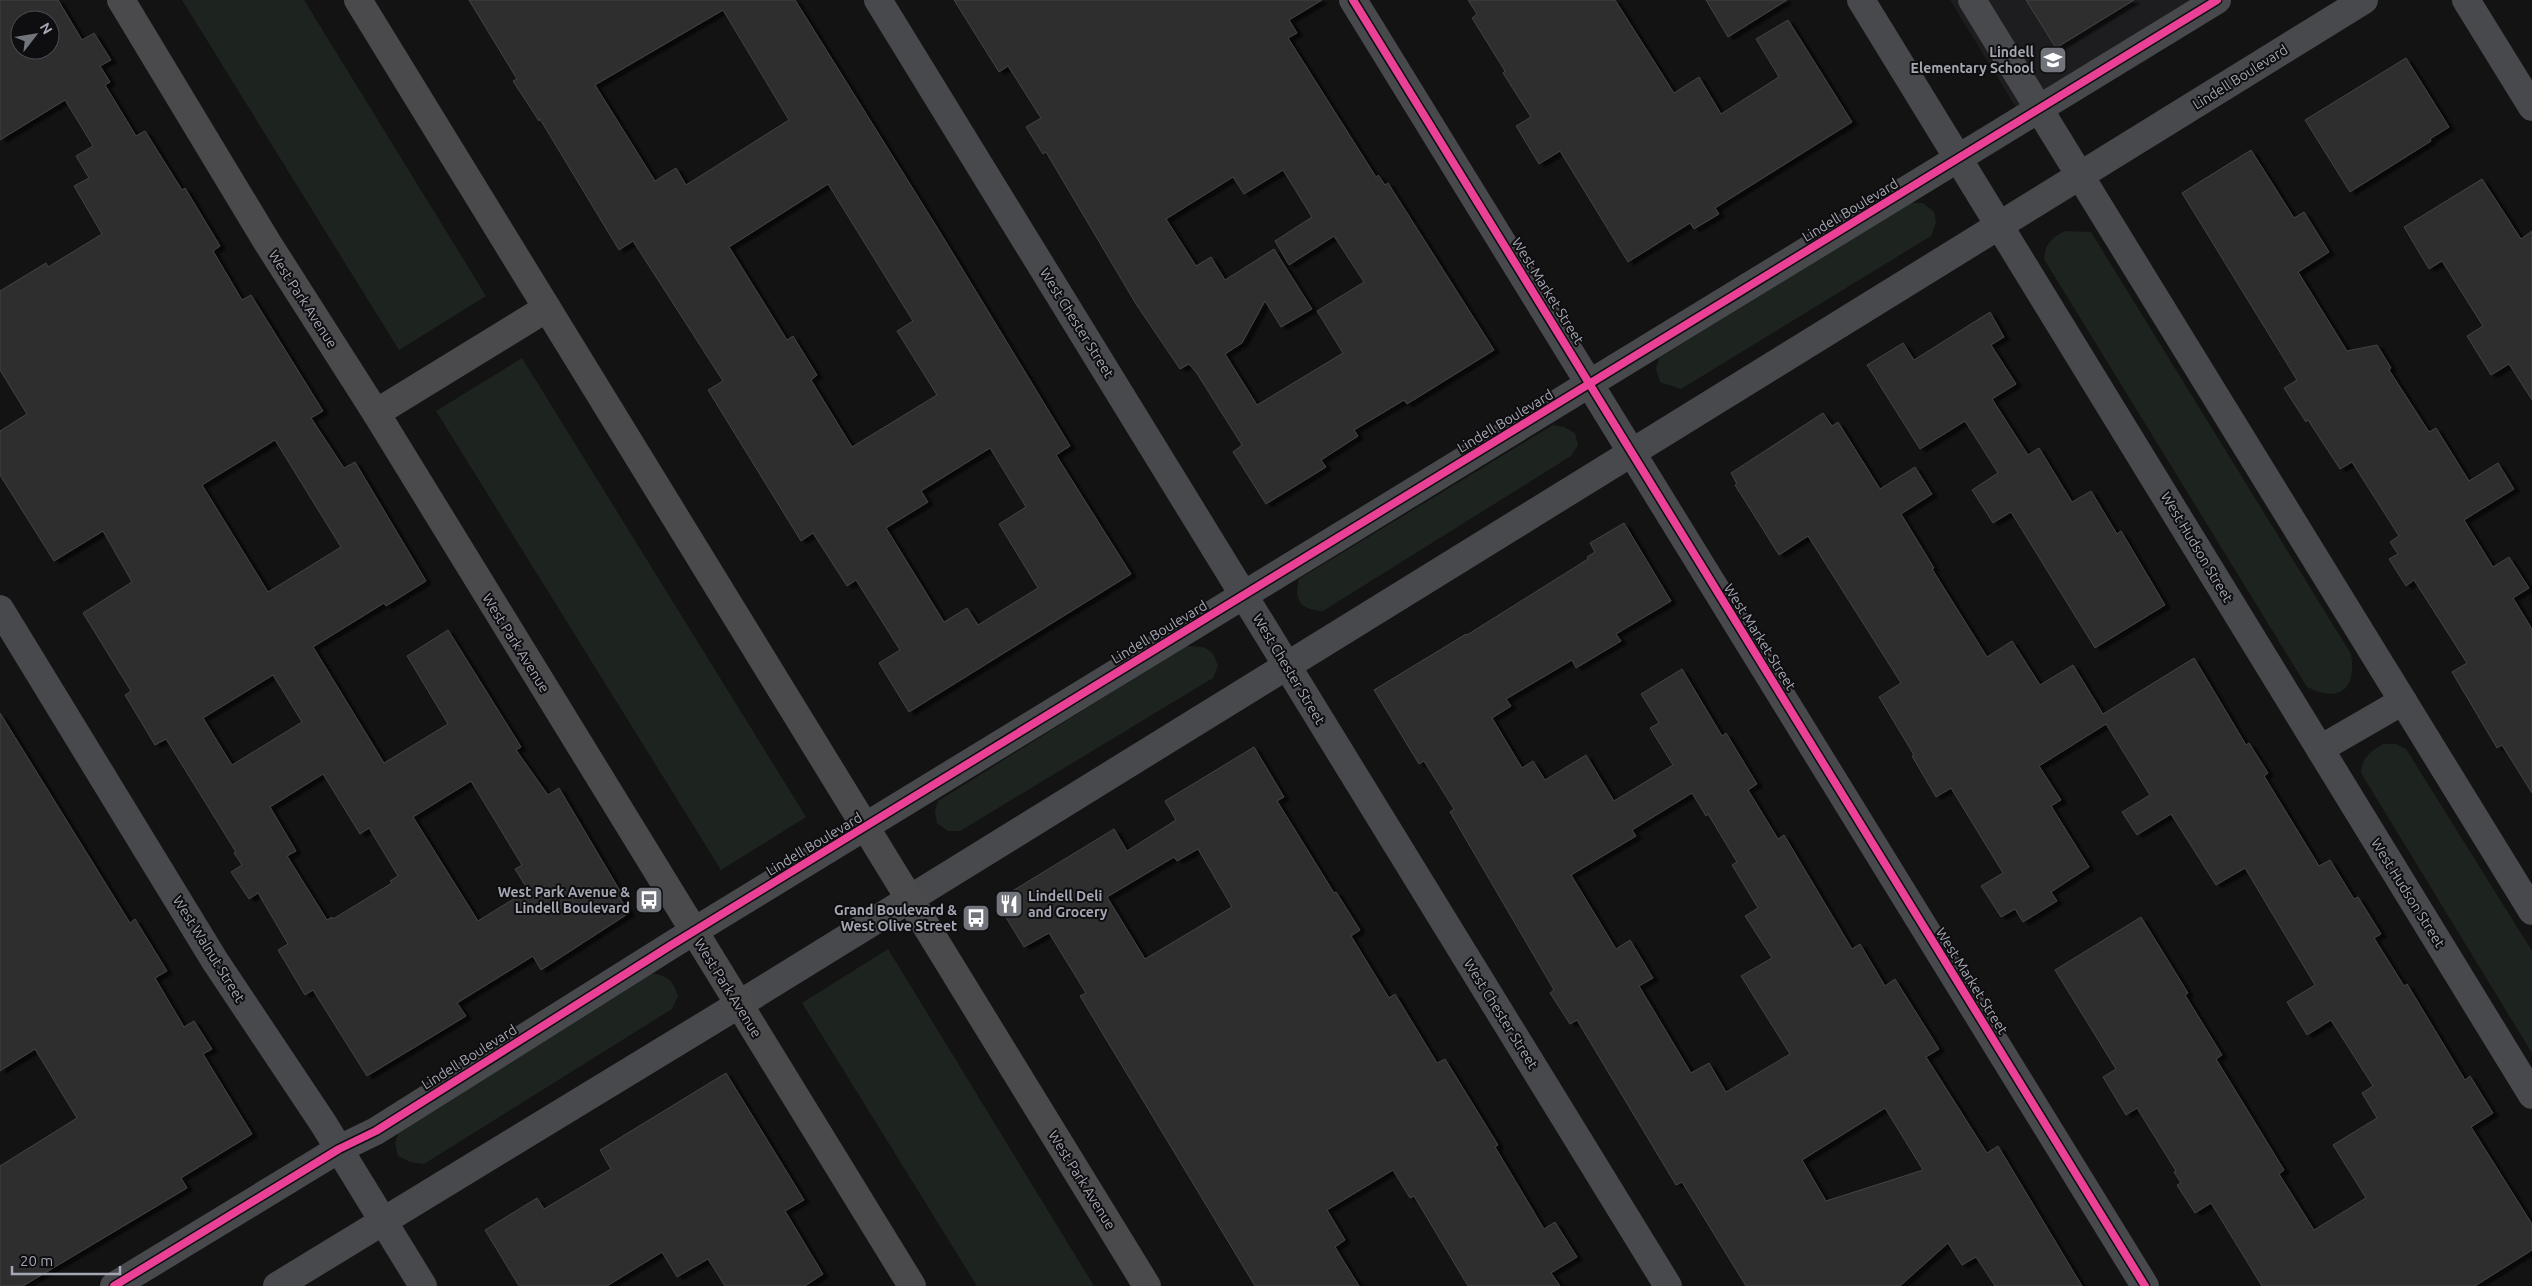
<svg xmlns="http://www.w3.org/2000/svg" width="2532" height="1286" font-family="Ubuntu,sans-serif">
<defs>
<filter id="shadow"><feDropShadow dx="5.5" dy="3" stdDeviation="1" flood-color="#0009"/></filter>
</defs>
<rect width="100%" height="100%" fill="#131313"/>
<polygon fill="#1d1d1f" points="1950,0 2217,0 2023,119"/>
<g fill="#1d231e">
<polygon points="182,0 304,0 486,296 399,350"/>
<polygon points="1910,203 1923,203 1934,212 1936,222 1931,236 1681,389 1660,382 1656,369 1659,358"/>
<path d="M 2066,231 L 2091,232 L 2351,654 C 2357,690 2339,703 2307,687 L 2044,259 C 2045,243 2052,237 2066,231 Z"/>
<polygon points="522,358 806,817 721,870 436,411"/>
<path d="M 1553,425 L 1564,427 L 1575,433 L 1578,445 L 1571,456 L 1323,611 C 1302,610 1293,601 1299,579 Z"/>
<path d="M 1186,646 C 1206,647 1212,646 1218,666 L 1213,678 L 960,831 L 948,831 L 937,823 L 935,811 L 938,801 Z"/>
<path d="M 2383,744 L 2396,744 L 2406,749 L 2532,951 L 2532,1053 L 2361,773 C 2362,757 2370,752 2383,744 Z"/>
<polygon points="888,949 1094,1286 977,1286 802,1003"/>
<path d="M 652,973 C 667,976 673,980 678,996 L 672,1009 L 424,1164 L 410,1162 L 398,1156 L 395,1143 L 400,1128 Z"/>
</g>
<g fill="#2e2e2e" stroke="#434346" fill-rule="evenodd" filter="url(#shadow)">
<path d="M 0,0 L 58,0 L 82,40 L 94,33 L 111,60 L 100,66 L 110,82 L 105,85 L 136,136 L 145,131 L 182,190 L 185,188 L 220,246 L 213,251 L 242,300 L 251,295 L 323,411 L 311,418 L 344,468 L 355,462 L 426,581 L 386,606 L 384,603 L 313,647 L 384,763 L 448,724 L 407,656 L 448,630 L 521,747 L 516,750 L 548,795 L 559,788 L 623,896 L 620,898 L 629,913 L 541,970 L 533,956 L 457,1003 L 466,1016 L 367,1076 L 313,990 L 305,995 L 278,950 L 288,944 L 258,893 L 249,899 L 231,872 L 242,865 L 234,853 L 236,852 L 166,739 L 155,745 L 125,695 L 131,691 L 83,613 L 132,582 L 103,531 L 54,561 L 0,475 L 0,431 L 27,414 L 0,370 L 0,291 L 46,263 L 48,267 L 102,234 L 74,186 L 89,178 L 76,156 L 93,146 L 65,100 L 0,140 ZM 20,20 L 50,20 L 50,50 L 20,50 ZM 275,440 L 341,547 L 268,592 L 202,485 ZM 273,675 L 302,722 L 232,765 L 203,718 ZM 323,774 L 360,834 L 369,828 L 398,876 L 390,881 L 392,883 L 333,919 L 332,917 L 327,920 L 287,856 L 296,851 L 270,807 ZM 471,781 L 522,865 L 515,869 L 528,890 L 478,921 L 413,817 Z"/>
<path d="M 469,0 L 795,0 L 938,229 L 1070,446 L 1056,455 L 1131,574 L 909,712 L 879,663 L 900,650 L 856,580 L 847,586 L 813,533 L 801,541 L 708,390 L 723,381 L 633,241 L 619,250 L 540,119 L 539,121 L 513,81 L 517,79 ZM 723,10 L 789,120 L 686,185 L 676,168 L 655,181 L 595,85 ZM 828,184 L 913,321 L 897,331 L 937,395 L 852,447 L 811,380 L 817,375 L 793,336 L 787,340 L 729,247 ZM 990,448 L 1026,507 L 999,524 L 1038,588 L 978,625 L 967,608 L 944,622 L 886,528 L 928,502 L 921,491 Z"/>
<path d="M 954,0 L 1322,0 L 1289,20 L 1297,33 L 1288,38 L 1376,177 L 1378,175 L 1385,185 L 1388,183 L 1494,350 L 1407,404 L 1404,400 L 1354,430 L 1358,436 L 1321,460 L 1326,467 L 1266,504 L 1233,452 L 1242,445 L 1196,372 L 1189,364 L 1180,369 L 1136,304 L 1046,152 L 1043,154 L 1026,127 L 1041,118 L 1008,66 L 999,72 ZM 1283,170 L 1312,217 L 1275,241 L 1289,265 L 1334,236 L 1364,282 L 1317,311 L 1343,353 L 1257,405 L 1225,354 L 1242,343 L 1265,301 L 1281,327 L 1312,309 L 1274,249 L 1225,280 L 1211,257 L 1196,266 L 1166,219 L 1233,177 L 1244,194 Z"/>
<polygon points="1468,0 1615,0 1674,93 1699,77 1721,114 1779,77 1756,39 1788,20 1852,122 1715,208 1719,214 1694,229 1690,223 1628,262 1560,151 1539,164 1516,126 1531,117 1503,73 1505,71 1472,18 1477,14"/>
<polygon points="1706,0 1787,0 1728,37"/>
<polygon points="2026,0 2134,0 2056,48"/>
<polygon points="2406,58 2449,127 2430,139 2431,141 2350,192 2305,120"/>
<polygon points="2251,150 2294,218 2304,212 2329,252 2298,272 2347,351 2377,345 2391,368 2389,370 2429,432 2436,428 2469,481 2498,463 2514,489 2464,520 2493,567 2509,557 2529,588 2513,598 2532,629 2532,793 2502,745 2497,748 2452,672 2467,663 2414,580 2406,586 2389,559 2398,554 2390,542 2399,536 2352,462 2340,469 2308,420 2306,422 2284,388 2297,380 2182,193"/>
<polygon points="2482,179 2521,239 2532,231 2532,400 2509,364 2491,375 2467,336 2483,326 2442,261 2429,269 2404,227"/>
<polygon points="1990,312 2004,337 1991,345 2016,384 1992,399 2028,455 2039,448 2072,502 2091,491 2117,534 2121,531 2165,605 2095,648 2011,512 1993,523 1972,490 1998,473 1965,421 1920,449 1867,365 1903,343 1914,360"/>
<polygon points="1823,413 1832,426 1838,422 1880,489 1915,467 1932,494 1901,514 1934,568 1932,569 1987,657 2012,641 2040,685 2073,665 2103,714 2194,658 2246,745 2249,743 2268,773 2264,776 2319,866 2330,860 2354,899 2358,897 2381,934 2374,938 2404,986 2407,984 2465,1080 2470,1076 2493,1113 2471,1127 2532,1224 2532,1250 2475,1286 2262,1286 2211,1203 2195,1213 2177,1185 2181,1183 2174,1172 2176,1171 2137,1108 2126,1115 2103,1077 2116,1069 2055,970 2141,917 2188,993 2185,995 2222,1055 2216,1059 2284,1170 2279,1174 2314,1230 2366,1198 2333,1145 2377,1118 2362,1093 2373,1086 2331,1020 2307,1035 2287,1002 2315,985 2245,868 2216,885 2171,814 2137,835 2122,812 2150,795 2106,724 2039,766 2061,800 2051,806 2089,867 2051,892 2057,901 2023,922 2015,909 2001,917 1981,886 2003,873 1951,788 1936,797 1912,756 1914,755 1879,697 1901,683 1808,536 1779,555 1735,485 1737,484 1731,473"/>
<path d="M 1624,523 L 1671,601 L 1616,634 L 1621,641 L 1576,668 L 1572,660 L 1506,699 L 1511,706 L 1492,718 L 1522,768 L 1533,761 L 1545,780 L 1586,755 L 1614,801 L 1673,765 L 1650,728 L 1659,723 L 1641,694 L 1682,669 L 1722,736 L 1726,733 L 1757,784 L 1748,790 L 1778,839 L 1784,835 L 1852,949 L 1860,944 L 1885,986 L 1895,979 L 1939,1049 L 1926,1057 L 1987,1153 L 1998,1146 L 2082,1286 L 1995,1286 L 1976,1257 L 1962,1265 L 1948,1243 L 1900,1286 L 1746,1286 L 1682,1182 L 1676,1185 L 1577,1020 L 1570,1024 L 1550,993 L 1554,990 L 1450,812 L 1454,809 L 1424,761 L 1419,764 L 1374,690 L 1466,634 L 1467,635 L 1588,559 L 1587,557 L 1595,552 L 1590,543 ZM 1692,793 L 1706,816 L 1708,814 L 1737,862 L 1732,865 L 1758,908 L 1745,916 L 1772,958 L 1741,976 L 1790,1054 L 1726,1092 L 1709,1063 L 1691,1073 L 1639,986 L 1653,978 L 1630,940 L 1616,949 L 1571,875 L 1636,836 L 1632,830 ZM 1885,1108 L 1923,1170 L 1826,1201 L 1802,1160 Z"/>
<polygon points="0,713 130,923 135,919 167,971 155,978 184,1027 194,1021 212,1049 203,1054 252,1134 181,1178 187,1188 23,1286 0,1286 0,1166 77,1118 35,1049 0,1071"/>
<path d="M 1254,747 L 1284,797 L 1277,801 L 1334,893 L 1336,892 L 1360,930 L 1351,936 L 1389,998 L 1395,994 L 1437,1063 L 1445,1059 L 1498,1145 L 1495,1147 L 1544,1229 L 1555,1222 L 1577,1257 L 1551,1273 L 1560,1286 L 1468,1286 L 1414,1196 L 1410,1198 L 1393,1170 L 1327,1210 L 1345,1240 L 1335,1247 L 1359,1286 L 1255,1286 L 1080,996 L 1086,993 L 1049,933 L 1024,947 L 996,901 L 1114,829 L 1127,851 L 1176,820 L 1165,801 ZM 1198,849 L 1232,907 L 1145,959 L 1107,897 L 1174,857 L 1177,861 Z"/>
<polygon points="726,1073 804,1200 785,1211 823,1274 805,1286 725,1286 708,1259 677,1277 662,1252 607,1286 519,1286 485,1230 537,1198 544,1209 611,1169 600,1150"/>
</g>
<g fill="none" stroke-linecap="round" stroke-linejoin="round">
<g stroke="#48494c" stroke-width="28">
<polyline points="878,0 1668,1286"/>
<polyline points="1353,0 2145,1286"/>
<polyline points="1861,0 2532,1095"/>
<polyline points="1972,0 2532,911"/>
<polyline points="2466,0 2532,107"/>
<polyline points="0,609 215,961 323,1123 423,1286"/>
<polyline points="2320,749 2403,701"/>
<polyline points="114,1286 339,1149 376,1131 673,944 2217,0"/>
<polyline points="277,1286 738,1005 2364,0"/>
</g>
<g stroke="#4a4a4d" stroke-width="28">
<polyline points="121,0 267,242 376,413 912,1286"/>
<polyline points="358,0 1147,1286"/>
<polyline points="376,413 547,308"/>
</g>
<defs>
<g id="cycleway">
<polyline points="1353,0 2145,1286"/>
<polyline points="114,1286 339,1149 376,1131 673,944 2217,0"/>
</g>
</defs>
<use href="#cycleway" stroke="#0e0d0f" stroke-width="11"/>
<use href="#cycleway" stroke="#ea4096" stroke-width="8"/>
</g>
<defs>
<symbol id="school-square" viewBox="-11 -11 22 22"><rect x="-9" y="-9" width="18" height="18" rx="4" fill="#72747c" stroke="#0e0d0f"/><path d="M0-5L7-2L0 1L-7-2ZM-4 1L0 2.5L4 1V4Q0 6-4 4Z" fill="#fff"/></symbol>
<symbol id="bus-square" viewBox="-11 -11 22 22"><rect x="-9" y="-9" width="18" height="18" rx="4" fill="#72747c" stroke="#0e0d0f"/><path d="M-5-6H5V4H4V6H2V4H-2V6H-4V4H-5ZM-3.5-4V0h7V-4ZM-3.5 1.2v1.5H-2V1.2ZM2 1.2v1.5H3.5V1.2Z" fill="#fff"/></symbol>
<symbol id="restaurant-square" viewBox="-11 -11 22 22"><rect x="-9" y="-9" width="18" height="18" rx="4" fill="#72747c" stroke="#0e0d0f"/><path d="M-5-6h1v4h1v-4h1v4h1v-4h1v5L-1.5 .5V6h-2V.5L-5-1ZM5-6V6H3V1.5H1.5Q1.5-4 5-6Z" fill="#fff"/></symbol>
</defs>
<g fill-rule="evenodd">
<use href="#school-square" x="2037" y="44" width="32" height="32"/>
<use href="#bus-square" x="633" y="884" width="32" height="32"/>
<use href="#restaurant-square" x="993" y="888" width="32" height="32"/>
<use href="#bus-square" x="960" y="902" width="32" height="32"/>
</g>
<g text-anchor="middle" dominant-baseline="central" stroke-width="4" stroke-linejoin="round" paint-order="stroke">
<g font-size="14" font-weight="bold" fill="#a5a8b4" stroke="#0e0d0f" text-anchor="end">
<text x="2034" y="52">Lindell<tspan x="2034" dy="16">Elementary School</tspan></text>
<text x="630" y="892">West Park Avenue &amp;<tspan x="630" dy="16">Lindell Boulevard</tspan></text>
<text x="1028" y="896" text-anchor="start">Lindell Deli<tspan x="1028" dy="16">and Grocery</tspan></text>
<text x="957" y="910">Grand Boulevard &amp;<tspan x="957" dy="16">West Olive Street</tspan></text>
</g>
<g font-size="14" fill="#a5a8b4" stroke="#0e0d0f">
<text transform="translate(2240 77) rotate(-32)">Lindell Boulevard</text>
<text transform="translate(1850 210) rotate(-31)">Lindell Boulevard</text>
<text transform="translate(1548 291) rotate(58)">West Market Street</text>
<text transform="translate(303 299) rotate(57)">West Park Avenue</text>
<text transform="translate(1077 323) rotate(58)">West Chester Street</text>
<text transform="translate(1505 421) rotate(-31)">Lindell Boulevard</text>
<text transform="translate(2197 547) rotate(59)">West Hudson Street</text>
<text transform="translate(1159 632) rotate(-31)">Lindell Boulevard</text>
<text transform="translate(1760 637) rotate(58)">West Market Street</text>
<text transform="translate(516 643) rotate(58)">West Park Avenue</text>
<text transform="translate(1289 669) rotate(59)">West Chester Street</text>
<text transform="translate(814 844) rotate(-31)">Lindell Boulevard</text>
<text transform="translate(2408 893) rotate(58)">West Hudson Street</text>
<text transform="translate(209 949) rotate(58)">West Walnut Street</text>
<text transform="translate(1972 981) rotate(58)">West Market Street</text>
<text transform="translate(728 988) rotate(58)">West Park Avenue</text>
<text transform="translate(1501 1014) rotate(58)">West Chester Street</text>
<text transform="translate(469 1057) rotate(-32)">Lindell Boulevard</text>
<text transform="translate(1082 1180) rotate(58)">West Park Avenue</text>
</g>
</g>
<g transform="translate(35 35) rotate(59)"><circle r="24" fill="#0e0d0f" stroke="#4a4b51"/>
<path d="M0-4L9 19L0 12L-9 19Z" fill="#72747c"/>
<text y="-8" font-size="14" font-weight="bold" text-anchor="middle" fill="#a5a8b4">N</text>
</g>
<path d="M12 1266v8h108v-8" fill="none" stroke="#a5a8b4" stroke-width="2.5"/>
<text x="20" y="1266" font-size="15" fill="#a5a8b4" stroke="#0e0d0f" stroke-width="4" paint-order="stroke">20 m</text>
</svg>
